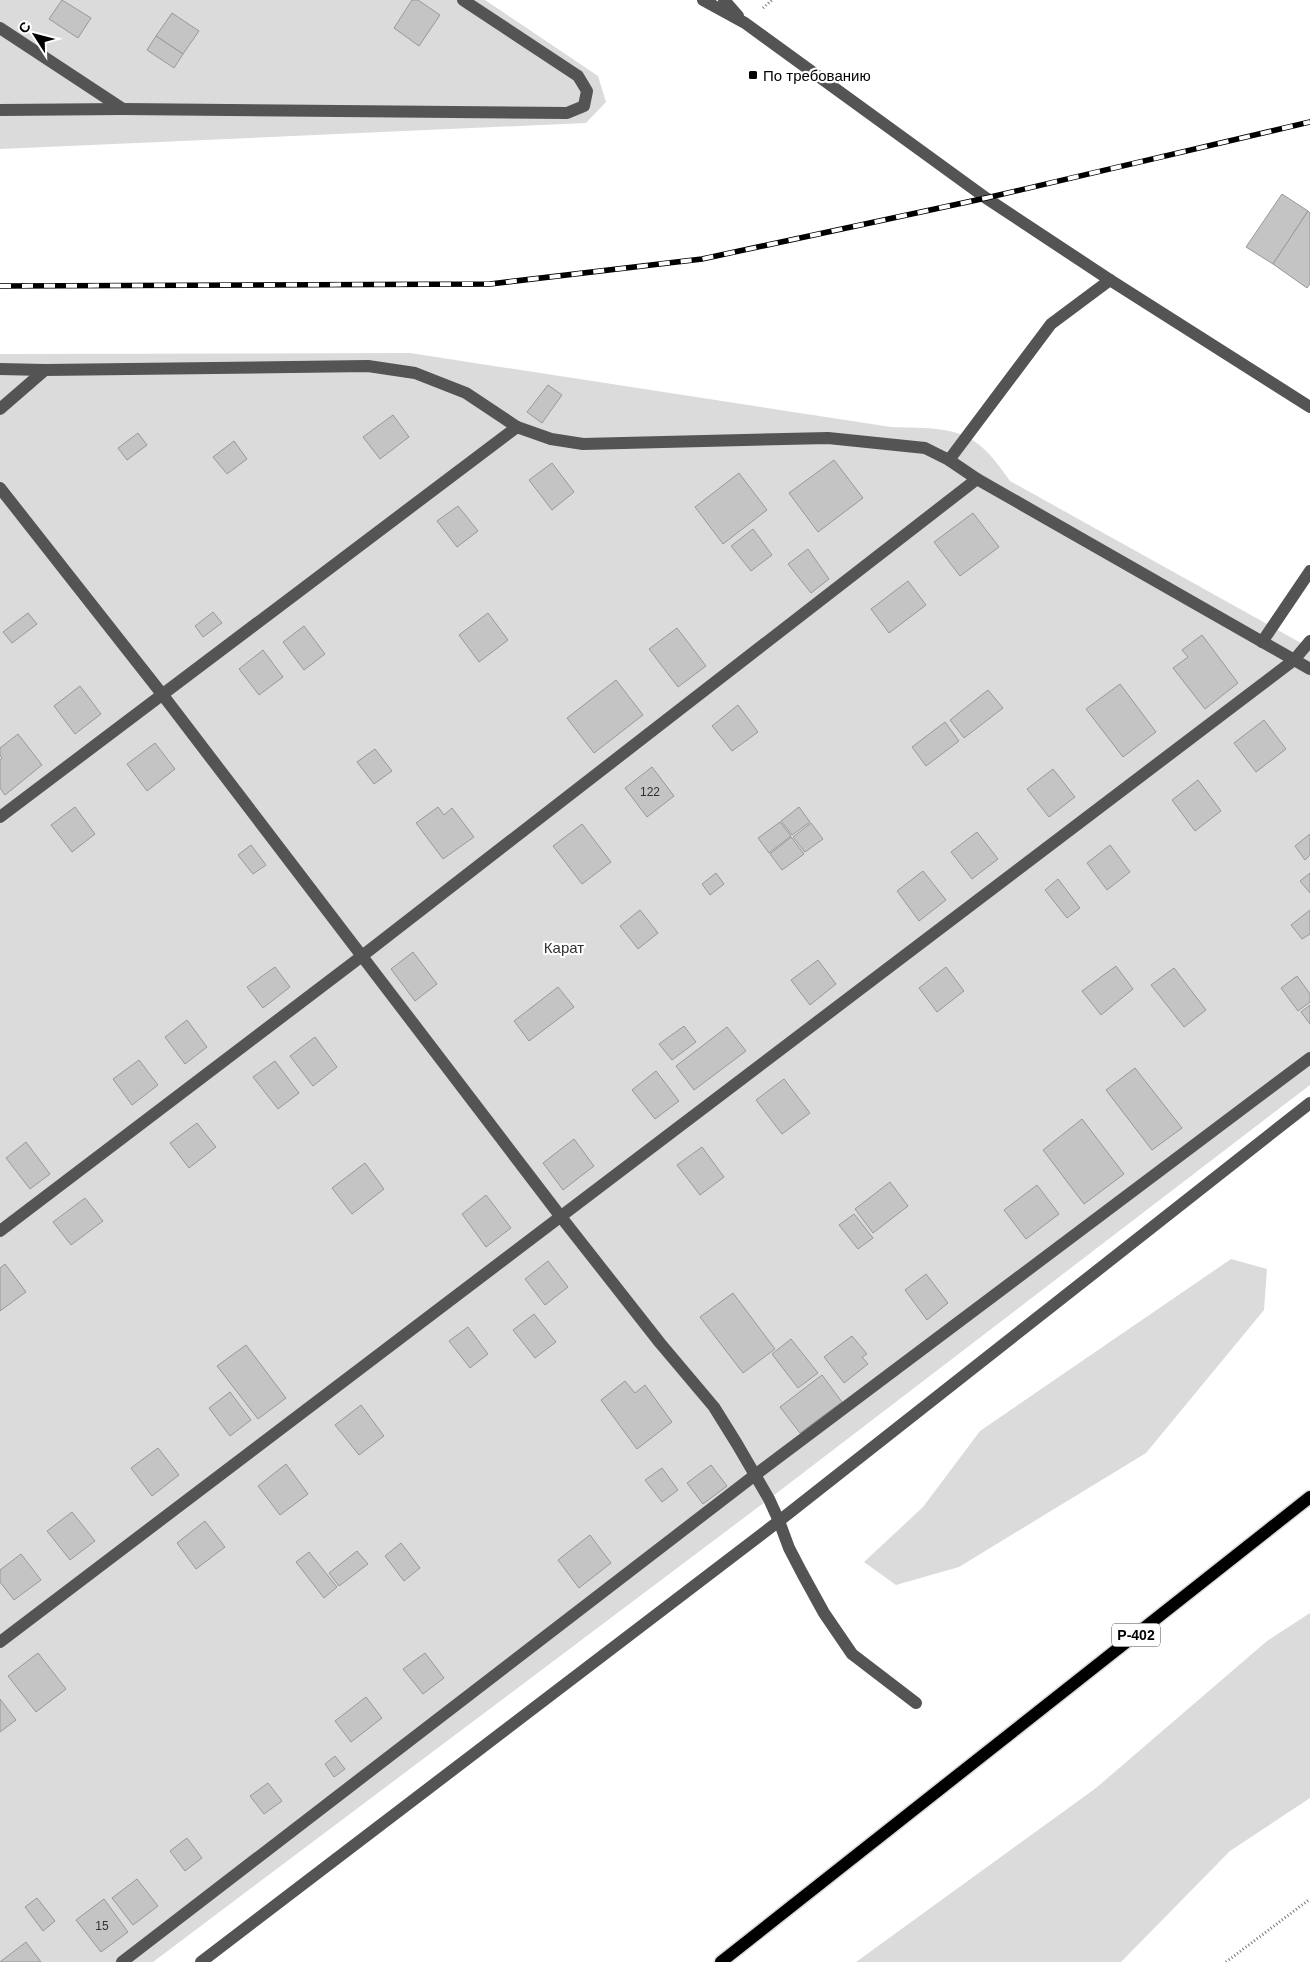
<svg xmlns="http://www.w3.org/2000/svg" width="1310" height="1962" font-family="Arial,sans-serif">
<rect width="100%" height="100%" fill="#fff"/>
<g fill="#dbdbdb">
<polygon points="0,0 485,0 598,76 606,102 586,123 0,149"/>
<path d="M 410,353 L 891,427 C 916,428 953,426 974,441 C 989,451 1000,467 1010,481 L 1310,648 L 1310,1085 L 769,1499 L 153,1962 L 0,1962 L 0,354 Z"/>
<polygon points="1231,1259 1267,1269 1264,1310 1146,1453 959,1567 896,1585 864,1562 923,1507 980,1431"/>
<polygon points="1310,1613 1310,1798 1230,1851 1121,1962 856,1962 1096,1788 1267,1641"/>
</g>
<g fill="#c4c4c4" stroke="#989898">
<polygon points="62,0 91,18 78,38 49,19"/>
<polygon points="412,0 418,0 440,15 419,46 394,28"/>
<polygon points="172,13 199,31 183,54 156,36"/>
<polygon points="156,36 183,54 174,68 147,50"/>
<polygon points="1282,194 1308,211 1273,264 1246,247"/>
<polygon points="1308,211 1310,213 1310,284 1307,288 1273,264"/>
<polygon points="548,385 562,395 542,423 527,412"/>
<polygon points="393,415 409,437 380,459 363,437"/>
<polygon points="138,433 147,445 127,460 118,448"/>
<polygon points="234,441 247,459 227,474 213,457"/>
<polygon points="834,460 863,498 818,532 789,493"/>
<polygon points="552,463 574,492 552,510 529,480"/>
<polygon points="739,473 767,510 723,544 695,507"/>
<polygon points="458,506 478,531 457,547 437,521"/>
<polygon points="973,513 999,547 960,576 934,542"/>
<polygon points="753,529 772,555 751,571 731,546"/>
<polygon points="808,549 829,579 811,593 788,564"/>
<polygon points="908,581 926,605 889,633 871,609"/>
<polygon points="213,612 222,623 203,637 195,626"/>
<polygon points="28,613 37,624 12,643 3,632"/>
<polygon points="488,613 508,640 479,662 459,635"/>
<polygon points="304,626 325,654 304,670 283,642"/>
<polygon points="677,628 706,666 678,687 649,649"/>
<polygon points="1202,635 1238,683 1205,709 1173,668 1188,657 1182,650"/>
<polygon points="263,650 283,677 259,695 239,669"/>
<polygon points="616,680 643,715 594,753 567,718"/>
<polygon points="1120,684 1156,732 1123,757 1086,709"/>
<polygon points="80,686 101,714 75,734 54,706"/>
<polygon points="988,690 1003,708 964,738 950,720"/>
<polygon points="738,705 758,732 732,751 712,726"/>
<polygon points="1264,720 1286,749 1256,772 1234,743"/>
<polygon points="945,722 959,741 926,766 912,747"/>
<polygon points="18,734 42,765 5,795 0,788 0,760 2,758 0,755 0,748"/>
<polygon points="155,743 175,769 147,791 127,764"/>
<polygon points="375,749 392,771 374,784 357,762"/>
<polygon points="652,767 674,796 647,817 625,788"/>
<polygon points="1053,769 1075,797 1049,817 1027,789"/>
<polygon points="1198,780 1221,811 1195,831 1172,800"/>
<polygon points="75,807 95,834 72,852 51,825"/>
<polygon points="438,807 444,815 452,808 474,837 443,859 416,823"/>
<polygon points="799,807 810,822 792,835 781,821"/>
<polygon points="780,822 791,836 769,853 758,838"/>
<polygon points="811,823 823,839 805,852 793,837"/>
<polygon points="582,824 611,862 582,884 553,846"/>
<polygon points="977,832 998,859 972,879 951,852"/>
<polygon points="1310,834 1310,855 1305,860 1295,846"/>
<polygon points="791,837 804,854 782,870 770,854"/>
<polygon points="251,845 266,865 253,874 238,855"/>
<polygon points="1110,845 1130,872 1107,890 1087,863"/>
<polygon points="923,871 946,900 919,921 897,891"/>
<polygon points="716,873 724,884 710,895 702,884"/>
<polygon points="1310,873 1310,893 1300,881"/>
<polygon points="1058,879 1080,908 1067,918 1045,890"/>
<polygon points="640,910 658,933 638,949 620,926"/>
<polygon points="1310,910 1310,934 1302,939 1291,925"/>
<polygon points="413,952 437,984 415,1001 391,969"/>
<polygon points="818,960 836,984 810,1005 791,980"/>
<polygon points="1116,966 1133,989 1101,1015 1082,991"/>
<polygon points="275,967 290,987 263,1008 247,987"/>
<polygon points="946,967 964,991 937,1012 919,988"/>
<polygon points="1174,968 1206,1010 1184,1027 1151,985"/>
<polygon points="1297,976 1310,994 1310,1002 1298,1011 1281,988"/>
<polygon points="558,987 574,1007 529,1041 514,1021"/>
<polygon points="1310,1005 1310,1024 1301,1012"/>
<polygon points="187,1020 207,1047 185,1064 165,1037"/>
<polygon points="684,1026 696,1042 672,1060 659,1044"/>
<polygon points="727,1027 746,1051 694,1090 676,1066"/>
<polygon points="315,1037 337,1067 313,1086 290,1056"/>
<polygon points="139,1060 158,1085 132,1105 113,1079"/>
<polygon points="275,1061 299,1093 278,1109 253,1077"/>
<polygon points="1135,1068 1182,1128 1152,1150 1106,1090"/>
<polygon points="656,1071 679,1101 655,1119 632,1090"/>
<polygon points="784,1079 810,1113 782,1134 756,1100"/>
<polygon points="1082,1119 1124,1174 1084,1204 1043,1150"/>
<polygon points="197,1123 216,1147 189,1168 170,1143"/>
<polygon points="574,1139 594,1166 563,1190 543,1163"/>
<polygon points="26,1142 50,1174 30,1189 6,1158"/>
<polygon points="702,1147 724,1177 700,1195 677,1165"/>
<polygon points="365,1163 384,1189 352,1214 332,1188"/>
<polygon points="890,1182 908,1206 873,1233 855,1209"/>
<polygon points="1037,1185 1059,1214 1026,1239 1004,1210"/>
<polygon points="486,1195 511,1228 486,1247 462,1214"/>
<polygon points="85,1198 103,1221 71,1245 53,1222"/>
<polygon points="854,1214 873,1238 858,1249 839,1225"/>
<polygon points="548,1261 568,1287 545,1305 525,1279"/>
<polygon points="5,1264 26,1292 0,1311 0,1268"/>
<polygon points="926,1274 948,1303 927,1320 905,1290"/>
<polygon points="733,1293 775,1349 743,1373 700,1317"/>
<polygon points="534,1314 556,1342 535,1358 513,1330"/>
<polygon points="468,1327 488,1354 470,1368 449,1341"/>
<polygon points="852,1336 867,1354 862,1357 868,1364 844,1383 824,1357"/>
<polygon points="791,1339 818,1373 798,1388 772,1354"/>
<polygon points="246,1345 286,1398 258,1419 217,1366"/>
<polygon points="822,1375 842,1402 800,1433 780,1407"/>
<polygon points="625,1381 635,1393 645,1385 672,1422 637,1449 601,1400"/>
<polygon points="230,1392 251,1420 230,1436 209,1408"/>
<polygon points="361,1405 384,1436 359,1455 335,1425"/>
<polygon points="158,1448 179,1475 152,1496 131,1468"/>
<polygon points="286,1464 308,1494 280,1515 258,1486"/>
<polygon points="711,1465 727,1486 703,1504 687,1483"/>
<polygon points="662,1468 678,1490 662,1502 645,1480"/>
<polygon points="72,1512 95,1541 70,1560 47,1531"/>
<polygon points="205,1521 225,1547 196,1569 177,1543"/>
<polygon points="590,1535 611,1563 579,1588 558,1560"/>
<polygon points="401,1543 420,1568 404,1581 385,1556"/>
<polygon points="357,1551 368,1564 339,1586 329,1573"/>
<polygon points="309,1552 337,1587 324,1598 296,1562"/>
<polygon points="21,1554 41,1580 14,1600 0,1582 0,1570"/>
<polygon points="38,1653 66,1689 36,1712 8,1676"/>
<polygon points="425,1653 444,1678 423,1694 403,1669"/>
<polygon points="366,1697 382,1718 351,1742 335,1721"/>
<polygon points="0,1699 16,1720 0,1732"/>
<polygon points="335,1756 345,1769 334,1777 325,1764"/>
<polygon points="268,1783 282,1801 264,1814 250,1796"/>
<polygon points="187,1838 202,1858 185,1871 170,1851"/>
<polygon points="137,1879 158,1906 133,1925 112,1898"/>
<polygon points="37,1898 55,1921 43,1931 25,1907"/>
<polygon points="104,1899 128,1932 101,1952 76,1920"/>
<polygon points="26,1942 41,1962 0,1962"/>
</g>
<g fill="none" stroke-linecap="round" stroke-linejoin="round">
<defs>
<polyline id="major" points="721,1962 1310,1497"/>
</defs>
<use href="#major" stroke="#dbdbdb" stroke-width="15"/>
<g stroke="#767676" stroke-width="3" stroke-dasharray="1 2.5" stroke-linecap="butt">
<polyline points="763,8 772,0"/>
<polyline points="1226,1962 1310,1899"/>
</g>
<g stroke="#545454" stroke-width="12">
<polyline points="703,0 745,23 986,198 1110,280 1310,407"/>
<polyline points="724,0 738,16"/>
<polyline points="0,28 123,109"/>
<polyline points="0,110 123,109 567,113 584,106 587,91 578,76 463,0"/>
<polyline points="0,369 45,370"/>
<polyline points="0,409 45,370 368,366 415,373 466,393 517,427"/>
<polyline points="949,460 1051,324 1110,280"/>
<polyline points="0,488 162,694 561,1217 660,1343 714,1407 737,1444 769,1499 779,1521 789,1548 802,1573 824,1613 852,1654 916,1703"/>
<polyline points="1262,642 1310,571"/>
<polyline points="0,817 517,427 551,439 583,444 828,438 925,448 949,460 977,479 1310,669"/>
<polyline points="0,1231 362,956 977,479"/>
<polyline points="0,1642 1294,660 1310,641"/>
<polyline points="122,1962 755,1475 1310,1058"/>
<polyline points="201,1962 779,1521 1310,1103"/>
</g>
<use href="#major" stroke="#000" stroke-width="12"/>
<defs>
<polyline id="rail" points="0,286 490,284 702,259 986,198 1310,122"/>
</defs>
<use href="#rail" stroke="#000" stroke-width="5.5"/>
<use href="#rail" stroke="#fff" stroke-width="4" stroke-dasharray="11" stroke-linecap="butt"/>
</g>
<rect fill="#000" stroke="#fff" stroke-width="2" x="748" y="70" width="10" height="10" rx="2.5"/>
<g text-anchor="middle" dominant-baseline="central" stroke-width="4.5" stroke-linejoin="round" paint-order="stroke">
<g font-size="12" fill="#313131">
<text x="650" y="792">122</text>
<text x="102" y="1926">15</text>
</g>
<rect fill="#fff" stroke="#4c4c4c" stroke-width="1" x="1112" y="1623.5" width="48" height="23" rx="4"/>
<g font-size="14" font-weight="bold" fill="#000">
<text x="1136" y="1635">Р-402</text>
</g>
<g font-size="15" fill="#000" stroke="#fff" text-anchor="start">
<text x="763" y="75">По требованию</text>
</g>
<g font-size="15" fill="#323232" stroke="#fff">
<text x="564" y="947">Карат</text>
</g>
</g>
<g transform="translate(35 35) rotate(306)" stroke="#ffffff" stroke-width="4" paint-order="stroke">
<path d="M0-4L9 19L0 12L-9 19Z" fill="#000000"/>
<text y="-8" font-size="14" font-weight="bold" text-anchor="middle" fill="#000000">С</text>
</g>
</svg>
